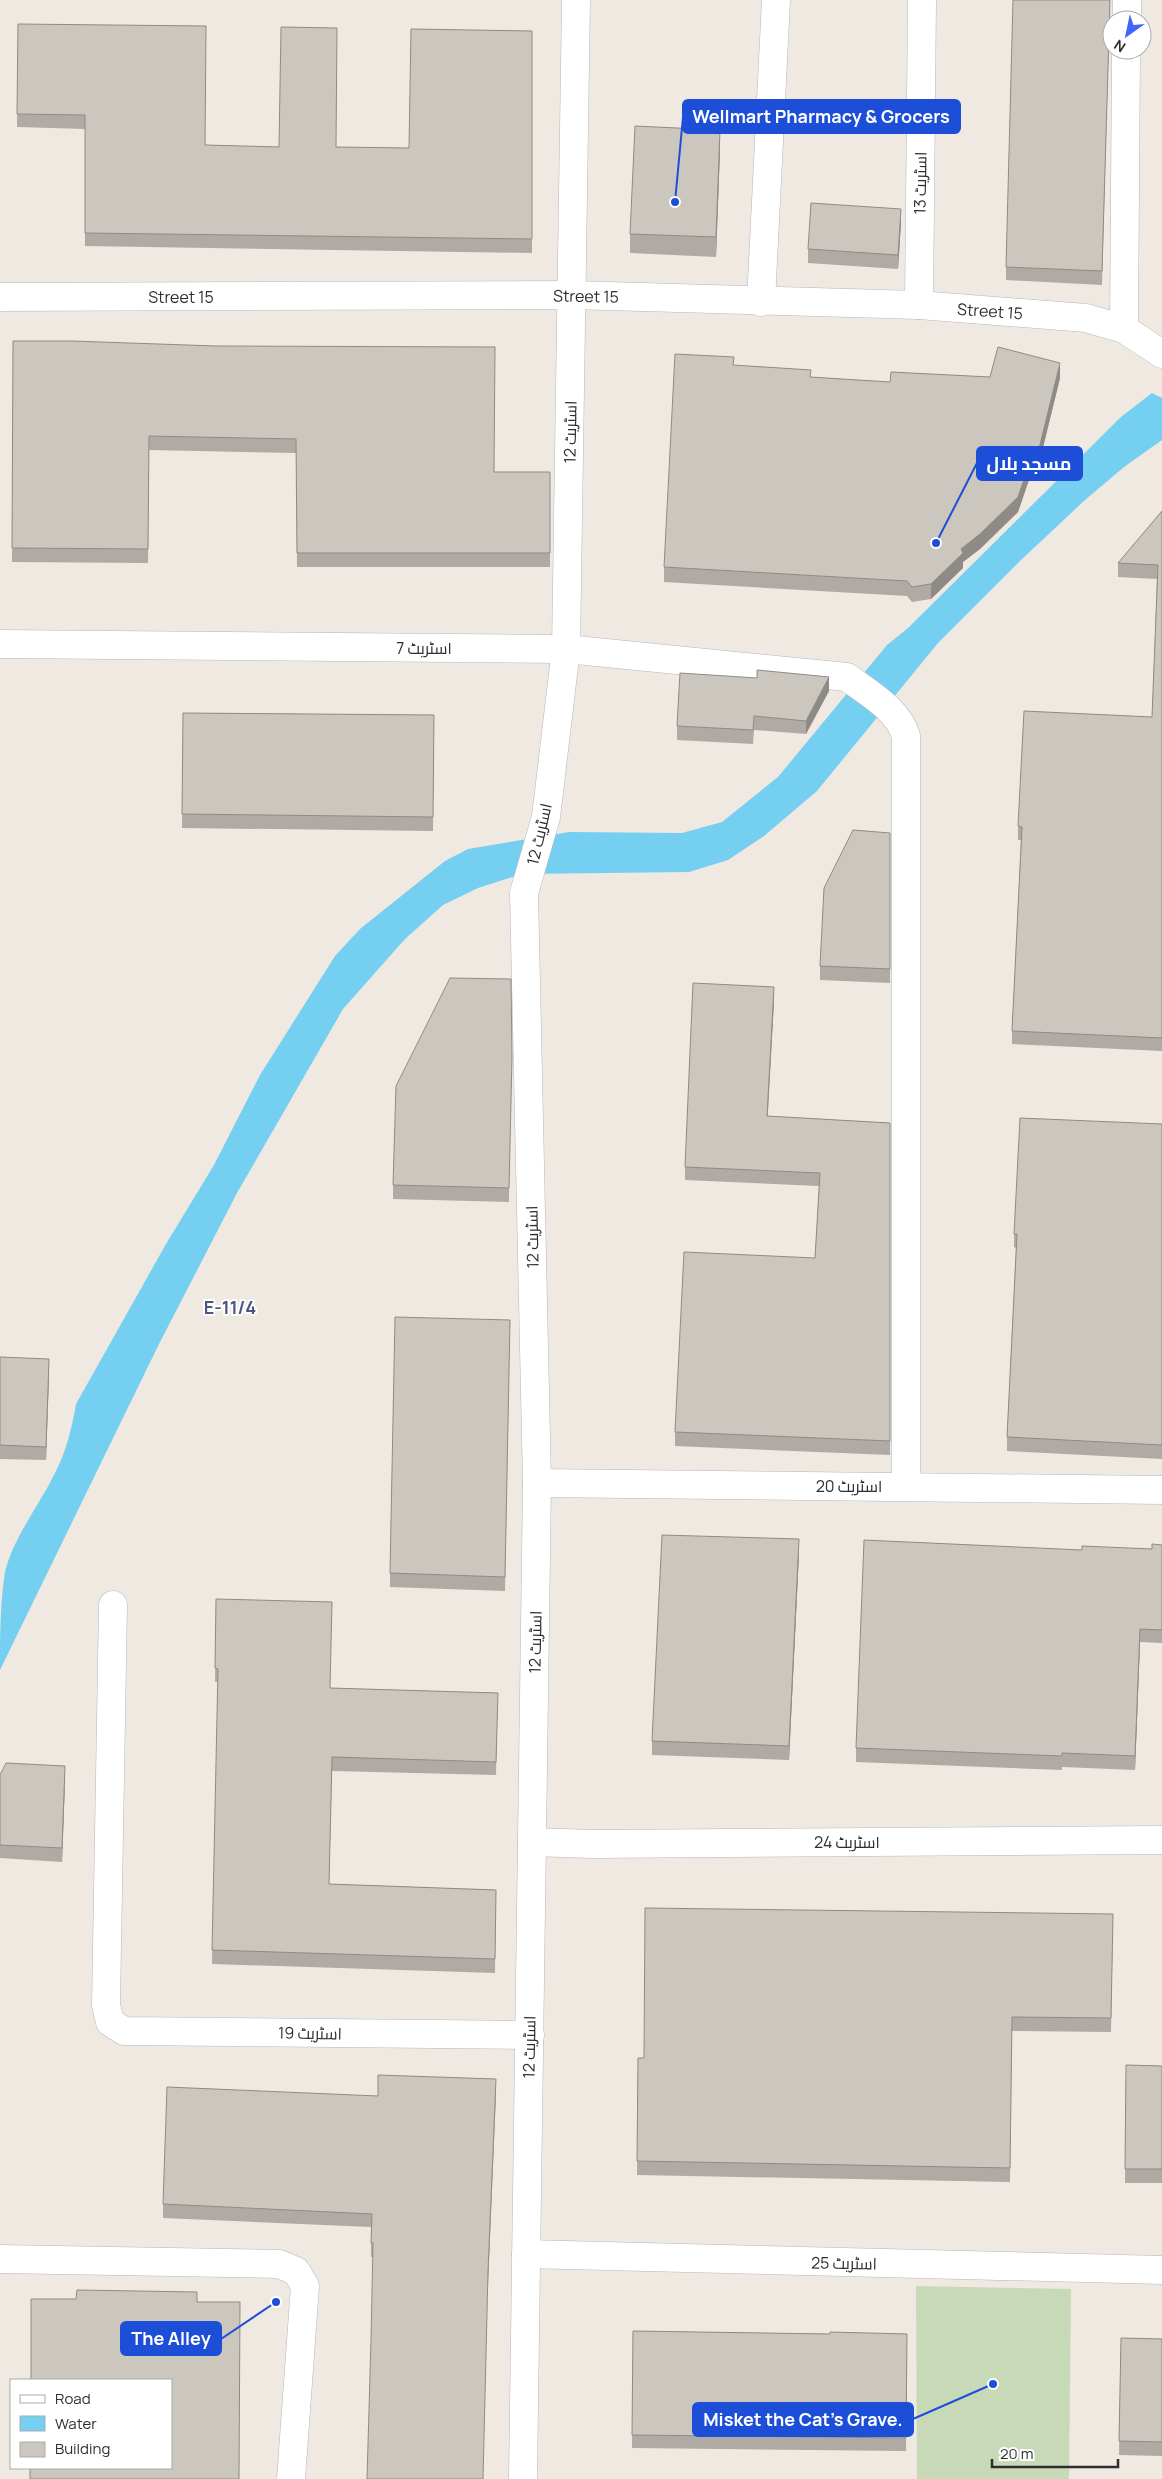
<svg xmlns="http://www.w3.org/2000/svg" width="1162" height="2479" font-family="Manrope,Cairo,sans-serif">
<rect width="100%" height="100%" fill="#efe9e1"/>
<polygon fill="#c8d9b8" points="916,2286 1071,2289 1069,2479 917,2479"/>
<path fill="#75cff0" d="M 1152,393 L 1162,398 L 1162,440 L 1124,467 L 1085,500 L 1020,561 L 938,643 L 817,791 L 764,836 L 728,860 L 689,872 L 522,874 L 478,888 L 443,905 L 405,939 L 343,1009 L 237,1193 L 159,1344 L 0,1670 C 0,1638 0,1603 5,1572 C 14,1536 39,1506 55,1473 C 66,1452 72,1428 76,1404 L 166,1244 L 214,1165 L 260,1075 L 335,956 L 360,929 L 445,861 L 468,849 L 569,832 L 682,833 L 722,822 L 778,777 L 887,645 L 908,628 L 1121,417 Z"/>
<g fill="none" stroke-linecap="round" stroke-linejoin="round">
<defs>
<g id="street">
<polyline points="1127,20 1127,0"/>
<polyline points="0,297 572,295 919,305 1086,318 1124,329 1162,354"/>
<polyline points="761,302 776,0"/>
<polyline points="919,305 922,0"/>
<polyline points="1124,329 1126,50"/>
<path d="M 0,644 L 566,649 L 847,677 C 868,693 898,709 906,736 L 906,1486"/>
<polyline points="537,1483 1162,1490"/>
<polyline points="113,1605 106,2005 110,2022 124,2031 530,2035"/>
<polyline points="532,1842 593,1844 1162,1840"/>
<polyline points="526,2254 1162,2270"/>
<polyline points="0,2259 279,2264 296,2271 305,2286 291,2479"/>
<polyline points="523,2479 537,1483 524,893 546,817 566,649 576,0"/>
</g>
</defs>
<use href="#street" stroke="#b4b7c1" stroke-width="29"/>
<use href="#street" stroke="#fff" stroke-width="28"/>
</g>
<g fill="#afaba4">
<polygon points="1110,0 1102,285 1006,280 1006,267"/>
<polygon points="18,24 205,145 279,147 409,148 532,31 532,253 85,246 85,129 17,127"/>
<polygon points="720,150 716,257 630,253 630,234"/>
<polygon points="901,223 898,269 808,263 808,249"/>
<polygon points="13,341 494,472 550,472 550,567 297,567 296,453 149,450 148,563 12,562"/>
<polygon points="734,365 811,377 890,382 990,377 1060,378 1037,472 1032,471 1018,512 980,549 963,562 963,568 931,599 912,602 907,596 664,582 664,567"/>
<polygon points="1162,511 1162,1051 1012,1044 1012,1031 1021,840 1018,840 1018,826 1152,717 1157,579 1118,577 1118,563"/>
<polygon points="757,678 829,691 806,734 754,730 753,744 677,740 677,726"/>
<polygon points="183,713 434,715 433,831 182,828"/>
<polygon points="890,833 890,983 820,980 820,966"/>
<polygon points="511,979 509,1202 393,1199 393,1185"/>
<polygon points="774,1001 767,1116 890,1123 890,1455 675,1446 675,1432 815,1258 819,1186 685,1180 685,1167"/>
<polygon points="1162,1124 1162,1459 1007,1451 1007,1437 1016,1248 1014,1247 1014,1234"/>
<polygon points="510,1320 505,1591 390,1587 390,1573"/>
<polygon points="0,1357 49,1373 46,1460 0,1459"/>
<polygon points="1162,1545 1162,1643 1140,1642 1135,1770 1062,1767 1062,1770 856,1762 856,1748 1082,1550 1152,1549"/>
<polygon points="799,1553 789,1760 652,1755 652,1741"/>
<polygon points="216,1599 330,1688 498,1693 496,1775 332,1771 329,1884 496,1890 495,1973 212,1964 218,1682 215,1682"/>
<polygon points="0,1775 65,1780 62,1862 0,1858"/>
<polygon points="1113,1914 1111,2032 1012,2031 1010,2182 637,2175 638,2058 644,2058"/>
<polygon points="1126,2065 1162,2066 1162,2183 1125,2183"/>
<polygon points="496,2093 372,2257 371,2257 371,2227 163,2218 163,2204 378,2096"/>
<polygon points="633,2331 830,2334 907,2334 906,2451 632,2448"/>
<polygon points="1121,2338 1162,2339 1162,2456 1119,2455"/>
</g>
<g fill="#8e8b86">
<polygon points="720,130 720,150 716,257 716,237"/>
<polygon points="901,209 901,223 898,269 898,255"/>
<polygon points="1060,363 1060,378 1037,472 1037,457"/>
<polygon points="1032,456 1032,471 1018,512 980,549 963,562 963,568 931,599 931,584"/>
<polygon points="829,677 829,691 806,734 806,721"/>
<polygon points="774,987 774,1001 767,1130 767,1116"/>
<polygon points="49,1359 49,1373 46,1460 46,1447"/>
<polygon points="799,1539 799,1553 789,1760 789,1746"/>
<polygon points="1140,1629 1140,1642 1135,1770 1135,1756"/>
<polygon points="65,1766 65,1780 62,1862 62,1848"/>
<polygon points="496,2079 496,2093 488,2285 488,2271"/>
</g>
<g fill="#cbc7bf" stroke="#8e8b86">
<polygon points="1013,0 1110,0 1102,271 1006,267"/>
<polygon points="18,24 206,26 205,145 279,147 281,27 337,28 336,147 409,148 411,29 532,31 532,239 85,233 85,115 17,114"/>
<polygon points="635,126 720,130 716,237 630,234"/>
<polygon points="811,203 901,209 898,255 808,249"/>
<polygon points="13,341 72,341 216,346 495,347 494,472 550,472 550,553 297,553 296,439 149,436 148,549 12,548"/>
<polygon points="998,347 1060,363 1037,457 1032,456 1018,497 980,534 961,549 963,553 931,584 912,587 907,581 664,567 675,354 734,357 733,365 811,370 810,377 890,382 891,372 990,377"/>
<polygon points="1162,511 1162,1038 1012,1031 1022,827 1018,826 1024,711 1152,717 1158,565 1118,563"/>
<polygon points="757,670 829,677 806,721 754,716 753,730 677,726 680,673 757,678"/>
<polygon points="183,713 434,715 433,817 182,814"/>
<polygon points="853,830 890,833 890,969 820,966 824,888"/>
<polygon points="450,978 511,979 512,1057 509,1188 393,1185 396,1086"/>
<polygon points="693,983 774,987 767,1116 890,1123 890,1441 675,1432 684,1252 815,1258 820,1173 685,1167"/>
<polygon points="1020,1118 1162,1124 1162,1445 1007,1437 1017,1234 1014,1234"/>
<polygon points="395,1317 510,1320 505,1577 390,1573"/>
<polygon points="0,1357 49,1359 46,1447 0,1445"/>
<polygon points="662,1535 799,1539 789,1746 652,1741"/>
<polygon points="864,1540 1082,1550 1082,1546 1152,1549 1152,1544 1162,1545 1162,1630 1140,1629 1135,1756 1062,1753 1062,1756 856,1748"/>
<polygon points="216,1599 332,1602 330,1688 498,1693 496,1762 332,1757 329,1884 496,1890 495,1959 212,1950 218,1669 215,1668"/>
<polygon points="6,1763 65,1766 62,1848 0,1845 0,1775"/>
<polygon points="645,1908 1113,1914 1111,2018 1012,2017 1010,2168 637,2161 638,2058 644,2058"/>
<polygon points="1126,2065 1162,2066 1162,2169 1125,2169"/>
<polygon points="378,2075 496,2079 488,2271 483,2479 367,2479 371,2340 373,2243 371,2243 372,2214 163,2204 167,2087 378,2096"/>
<polygon points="77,2290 197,2292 197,2302 240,2302 239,2479 30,2479 30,2468 171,2468 171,2380 31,2380 31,2299 76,2299"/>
<polygon points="633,2331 830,2334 830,2332 907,2334 906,2438 632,2435"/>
<polygon points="1121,2338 1162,2339 1162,2442 1119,2441"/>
</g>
<g text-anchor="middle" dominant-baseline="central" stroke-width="4" stroke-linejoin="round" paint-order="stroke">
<g font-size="16" fill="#2e2e2e" stroke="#fff">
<text transform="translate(920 183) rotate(-89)">اسٹریٹ 13</text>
<text transform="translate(586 296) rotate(1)">Street 15</text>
<text x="181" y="297">Street 15</text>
<text transform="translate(990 311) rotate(4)">Street 15</text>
<text transform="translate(570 432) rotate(-89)">اسٹریٹ 12</text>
<text x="424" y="648">اسٹریٹ 7</text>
<text transform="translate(539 834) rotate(-77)">اسٹریٹ 12</text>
<text transform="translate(532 1237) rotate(-91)">اسٹریٹ 12</text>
<text x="849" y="1486">اسٹریٹ 20</text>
<text transform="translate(535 1642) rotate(-89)">اسٹریٹ 12</text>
<text x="847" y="1842">اسٹریٹ 24</text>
<text transform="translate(310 2033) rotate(1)">اسٹریٹ 19</text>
<text transform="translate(529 2047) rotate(-89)">اسٹریٹ 12</text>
<text transform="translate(844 2263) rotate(1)">اسٹریٹ 25</text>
</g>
<g font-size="18" font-weight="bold" fill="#4d5680" stroke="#fff">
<text x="230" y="1307">E-11/4</text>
</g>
</g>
<path fill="none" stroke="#1d4ed8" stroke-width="2" d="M675 202L683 117M936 543L977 463M276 2302L221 2339M993 2384L913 2419"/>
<g fill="#1d4ed8" stroke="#fff" stroke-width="2">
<circle cx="675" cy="202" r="5"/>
<circle cx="936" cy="543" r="5"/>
<circle cx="276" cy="2302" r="5"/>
<circle cx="993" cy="2384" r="5"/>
</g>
<g fill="#1d4ed8" stroke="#1d4ed8" stroke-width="2">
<rect x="683" y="100" width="277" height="33" rx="5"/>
<rect x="977" y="447" width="105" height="33" rx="5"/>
<rect x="121" y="2322" width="100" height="33" rx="5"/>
<rect x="693" y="2403" width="220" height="33" rx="5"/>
</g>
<g font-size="18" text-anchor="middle" font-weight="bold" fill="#fff">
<text x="821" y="123">Wellmart Pharmacy &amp; Grocers</text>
<text x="1029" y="470">مسجد بلال</text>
<text x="171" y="2345">The Alley</text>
<text x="803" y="2426">Misket the Cat's Grave.</text>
</g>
<rect x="10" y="2379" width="162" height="90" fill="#ffffff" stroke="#ababab"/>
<rect x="20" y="2395" width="25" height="8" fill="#ffffff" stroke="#ababab"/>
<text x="55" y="2404" font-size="15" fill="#2e2e2e">Road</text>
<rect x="20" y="2416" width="25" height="15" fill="#75cff0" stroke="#ababab"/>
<text x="55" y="2429" font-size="15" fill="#2e2e2e">Water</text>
<rect x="20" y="2442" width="25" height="15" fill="#cbc7bf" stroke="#ababab"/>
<text x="55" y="2454" font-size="15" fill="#2e2e2e">Building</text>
<g transform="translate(1127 35) rotate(213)"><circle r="24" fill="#ffffff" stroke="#ababab"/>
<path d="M0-4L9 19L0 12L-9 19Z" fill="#4264fb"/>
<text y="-8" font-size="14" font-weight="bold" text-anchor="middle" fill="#2e2e2e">N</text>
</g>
<path d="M992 2459v8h126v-8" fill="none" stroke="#2e2e2e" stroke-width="2.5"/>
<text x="1000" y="2459" font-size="15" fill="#2e2e2e" stroke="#ffffff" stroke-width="4" paint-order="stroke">20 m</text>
</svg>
